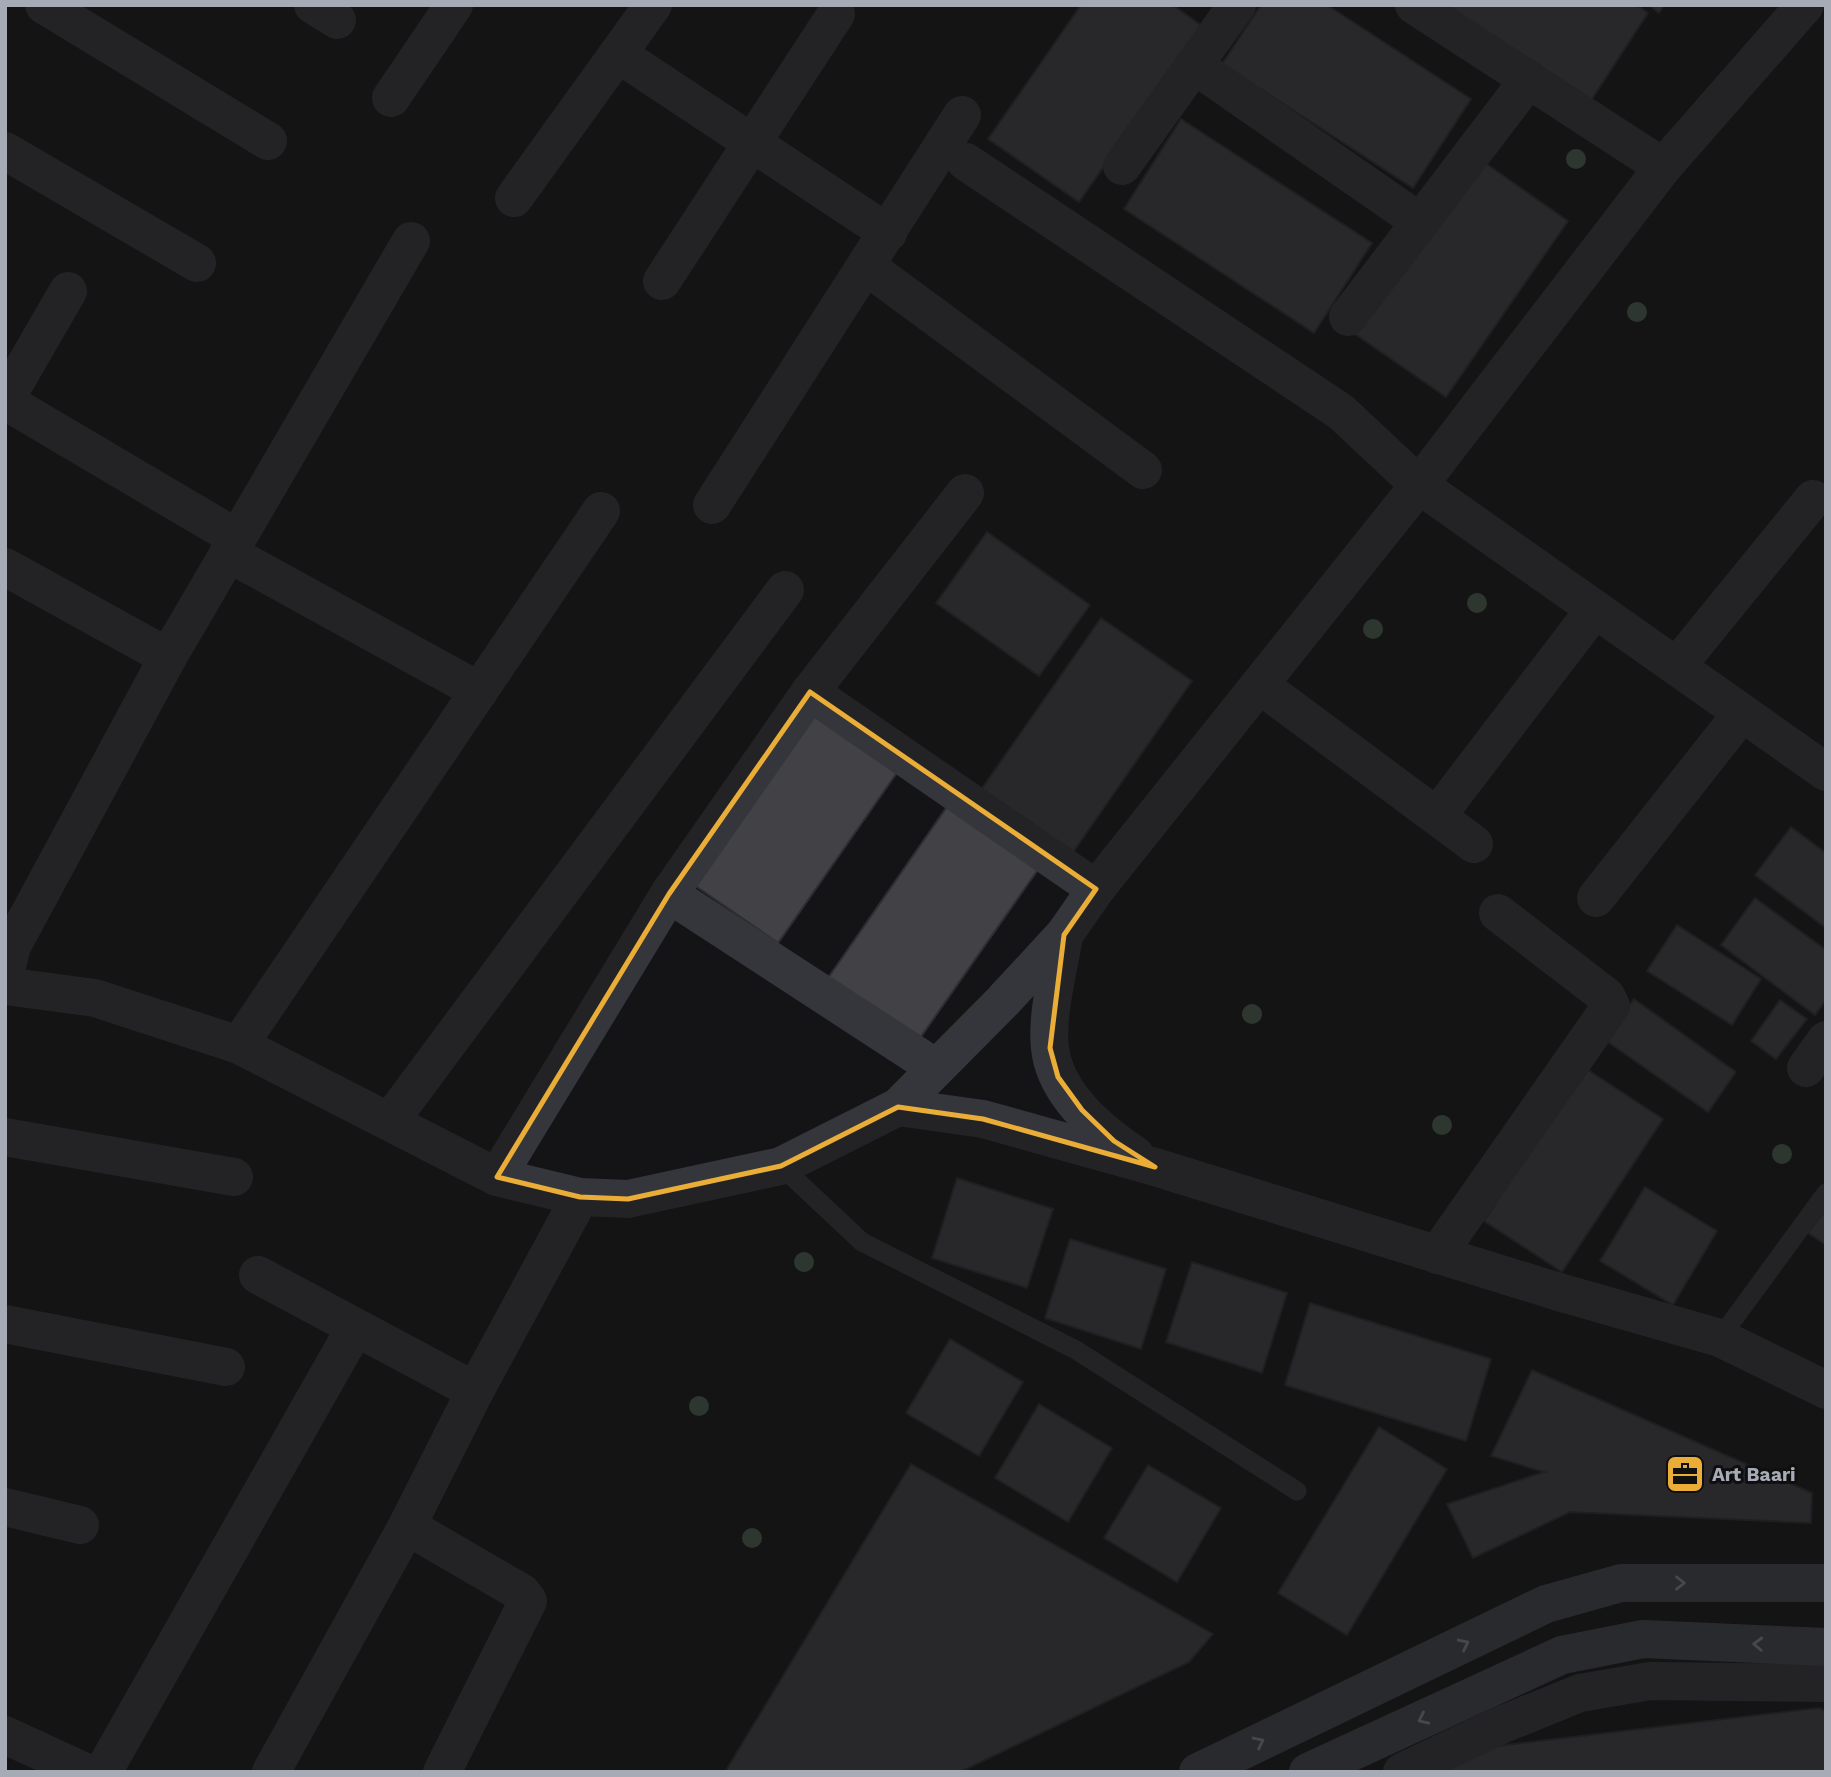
<svg xmlns="http://www.w3.org/2000/svg" width="1831" height="1777" font-family="'Work Sans',sans-serif">
<rect width="100%" height="100%" fill="#141416"/>
<g fill="#414146" stroke="#2e2e32" stroke-width="2">
<polygon points="1081,5 1173,5 1202,26 1079,202 988,139"/>
<polygon points="1261,5 1327,5 1471,99 1413,188 1222,64"/>
<polygon points="1441,5 1637,5 1648,13 1590,102"/>
<polygon points="1649,5 1664,5 1659,13"/>
<polygon points="1181,119 1372,243 1314,333 1124,209"/>
<polygon points="1478,158 1568,221 1446,397 1355,334"/>
<polygon points="987,532 1090,605 1039,676 936,603"/>
<polygon points="1101,618 1192,681 1069,858 978,794"/>
<polygon points="810,703 901,767 778,943 687,880"/>
<polygon points="951,801 1042,864 918,1041 828,978"/>
<polygon points="1791,827 1826,853 1826,928 1755,875"/>
<polygon points="1755,898 1826,950 1826,1000 1815,1015 1721,945"/>
<polygon points="1677,925 1761,979 1732,1025 1647,971"/>
<polygon points="1634,999 1736,1072 1708,1112 1605,1040"/>
<polygon points="1780,1000 1807,1019 1776,1059 1751,1041"/>
<polygon points="1585,1068 1663,1119 1562,1272 1484,1221"/>
<polygon points="957,1178 1053,1209 1027,1288 932,1258"/>
<polygon points="1645,1187 1717,1231 1673,1305 1600,1261"/>
<polygon points="1826,1209 1826,1245 1808,1233"/>
<polygon points="1070,1239 1166,1269 1141,1349 1045,1318"/>
<polygon points="1192,1262 1287,1293 1262,1373 1166,1342"/>
<polygon points="1310,1303 1491,1359 1466,1441 1285,1385"/>
<polygon points="950,1339 1023,1382 979,1456 906,1413"/>
<polygon points="1532,1370 1812,1493 1811,1523 1570,1512 1473,1558 1447,1504 1544,1472 1491,1456"/>
<polygon points="1039,1404 1112,1448 1068,1522 995,1478"/>
<polygon points="1379,1427 1447,1469 1347,1635 1278,1593"/>
<polygon points="911,1464 1213,1634 1189,1662 960,1772 725,1772"/>
<polygon points="1148,1465 1221,1508 1177,1582 1104,1538"/>
<polygon points="1819,1708 1826,1711 1826,1772 1445,1772 1471,1749"/>
</g>
<g fill="none" stroke-linecap="round" stroke-linejoin="round">
<g stroke="#35363b" stroke-width="19">
<polyline points="781,1166 862,1242 1076,1350 1297,1491"/>
<polyline points="1720,1338 1826,1193"/>
</g>
<g stroke="#35363b" stroke-width="38">
<polyline points="44,5 268,141"/>
<polyline points="313,5 337,20"/>
<polyline points="1414,5 1663,167"/>
<polyline points="618,54 888,233"/>
<polyline points="1194,65 1420,222"/>
<polyline points="391,98 454,5"/>
<polyline points="5,151 197,263"/>
<polyline points="966,162 1341,412 1419,485 1826,772"/>
<polyline points="1122,166 1237,5"/>
<polyline points="514,198 653,5"/>
<polyline points="866,266 1143,470"/>
<polyline points="662,281 836,14"/>
<polyline points="1348,317 1529,79"/>
<polyline points="5,400 68,291"/>
<polyline points="5,401 237,538"/>
<polyline points="712,505 962,115"/>
<polyline points="228,553 479,691"/>
<polyline points="5,567 168,657"/>
<polyline points="1677,666 1813,499"/>
<polyline points="1261,686 1474,844"/>
<polyline points="810,692 1096,889"/>
<polyline points="1437,816 1595,609"/>
<polyline points="669,894 936,1068"/>
<polyline points="1596,898 1742,713"/>
<polyline points="5,974 12,946 168,657 411,241"/>
<polyline points="239,1045 601,511"/>
<polyline points="1806,1068 1826,1040"/>
<polyline points="390,1121 785,590"/>
<polyline points="5,1137 234,1177"/>
<polyline points="497,1177 669,894 810,692 965,493"/>
<polyline points="1437,1255 1611,1006 1606,996 1498,913"/>
<polyline points="258,1275 475,1391"/>
<polyline points="5,1324 226,1367"/>
<polyline points="5,1507 80,1525"/>
<polyline points="407,1526 522,1593 528,1601 442,1772"/>
<polyline points="5,1735 85,1772"/>
<polyline points="103,1772 355,1328"/>
<polyline points="271,1772 407,1526 475,1391 580,1197"/>
</g>
<g stroke="#35363b" stroke-width="38">
<path d="M 1064,935 C 1059,969 1046,1014 1050,1048 C 1055,1094 1099,1131 1135,1155"/>
<polyline points="5,986 95,998 239,1045 497,1177 580,1197 628,1199 781,1166 898,1107 1003,1001 1064,935 1096,889 1419,485 1663,167 1805,5"/>
<polyline points="898,1107 983,1119 1155,1167 1559,1292 1720,1338 1826,1390"/>
<polyline points="1402,1772 1501,1725 1580,1693 1650,1681 1826,1683"/>
</g>
<g stroke="#44454b" stroke-width="38">
<polyline points="1198,1772 1546,1604 1621,1583 1826,1583"/>
<polyline points="1308,1772 1562,1655 1643,1639 1826,1647"/>
</g>
</g>
<g fill="#4e6150">
<circle cx="1576" cy="159" r="10"/>
<circle cx="1637" cy="312" r="10"/>
<circle cx="1477" cy="603" r="10"/>
<circle cx="1373" cy="629" r="10"/>
<circle cx="1252" cy="1014" r="10"/>
<circle cx="1442" cy="1125" r="10"/>
<circle cx="1782" cy="1154" r="10"/>
<circle cx="804" cy="1262" r="10"/>
<circle cx="699" cy="1406" r="10"/>
<circle cx="752" cy="1538" r="10"/>
</g>
<defs><path id="oneway-chevron" d="M-2-3.5L2.5 0L-2 3.5" fill="none" stroke-width="1.6" stroke-linecap="round" stroke-linejoin="round" transform="scale(1.75)"/></defs>
<g stroke="#848791">
<use href="#oneway-chevron" transform="translate(1680 1583)"/>
<use href="#oneway-chevron" transform="translate(1464 1644) rotate(-26)"/>
<use href="#oneway-chevron" transform="translate(1758 1644) rotate(-178)"/>
<use href="#oneway-chevron" transform="translate(1423 1719) rotate(155)"/>
<use href="#oneway-chevron" transform="translate(1259 1742) rotate(-26)"/>
</g>
<path d="M0 0H1831V1777H0ZM 810,692 L 1096,889 L 1064,935 L 1050,1048 L 1058,1077 L 1082,1110 L 1114,1141 L 1155,1167 L 983,1119 L 898,1107 L 781,1166 L 628,1199 L 580,1197 L 497,1177 L 669,894 Z" fill="#141416" fill-opacity=".55" fill-rule="evenodd"/>
<path fill="none" stroke="#eaad38" stroke-width="5" stroke-linejoin="round" d="M 810,692 L 1096,889 L 1064,935 L 1050,1048 L 1058,1077 L 1082,1110 L 1114,1141 L 1155,1167 L 983,1119 L 898,1107 L 781,1166 L 628,1199 L 580,1197 L 497,1177 L 669,894 Z"/>
<defs>
<symbol id="office-square" viewBox="-11 -11 22 22"><rect x="-9" y="-9" width="18" height="18" rx="4" fill="#eaad38" stroke="#0f0f11"/><path d="M-6-3h4V-5.5h4V-3h4V5H-6ZM-1-4.5V-3h2v-1.5ZM-6 0V1H6V0Z" fill="#111"/></symbol>
</defs>
<g fill-rule="evenodd">
<use href="#office-square" x="1663" y="1452" width="44" height="44"/>
</g>
<g text-anchor="middle" dominant-baseline="central" stroke-width="6" stroke-linejoin="round" paint-order="stroke">
<g font-size="19" font-weight="bold" fill="#a7abb6" stroke="#0f0f11" text-anchor="start">
<text x="1712" y="1474">Art Baari</text>
</g>
</g>
<rect width="1831" height="1777" fill="none" stroke="#a7abb6" stroke-width="14"/>
</svg>
